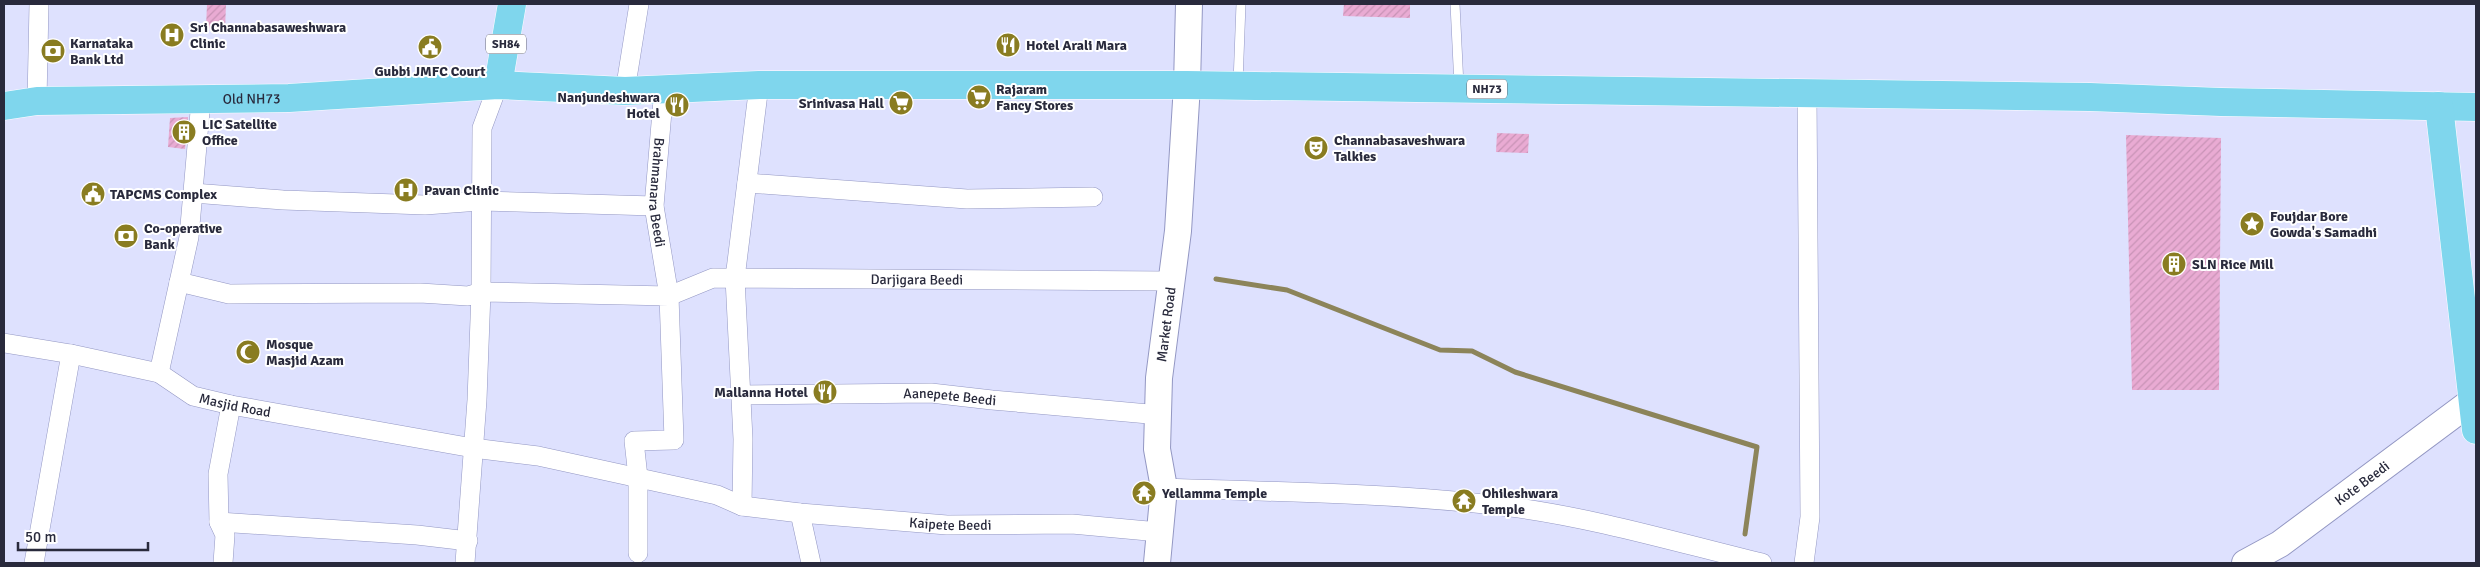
<svg xmlns="http://www.w3.org/2000/svg" width="2480" height="567" font-family="Signika,sans-serif">
<defs>
<pattern id="building-hatch" width="6" height="6" patternUnits="userSpaceOnUse" patternTransform="scale(1.25)"><rect width="6" height="6" fill="#e9abd3"/><path d="M-1 1l2-2M0 6l6-6M5 7l2-2" fill="none" stroke="#c893b6"/></pattern>
</defs>
<rect width="100%" height="100%" fill="#dee1fe"/>
<g fill="none" stroke-linecap="round" stroke-linejoin="round">
<polyline stroke="#8c845a" stroke-width="5" points="1216,279 1287,290 1440,350 1472,351 1515,372 1757,447 1745,534"/>
</g>
<g fill="url(#building-hatch)">
<polygon points="207,4 226,4 225,30 206,28"/>
<polygon points="1344,4 1410,4 1410,18 1343,16"/>
<polygon points="188,117 185,149 168,147 170,118"/>
<polygon points="1497,133 1529,134 1528,153 1496,152"/>
<polygon points="2126,135 2221,138 2219,390 2132,390"/>
</g>
<g fill="none" stroke-linecap="round" stroke-linejoin="round">
<defs>
<g id="lane">
<polyline points="1455,4 1459,86"/>
<polyline points="1238,83 1241,4"/>
</g>
<g id="street">
<path id="s1" d="M 664,88 L 654,206 L 669,296 L 713,278 L 1170,281"/>
<polyline points="625,91 639,4"/>
<polyline points="37,101 39,4"/>
<polyline points="747,183 967,199 1093,197"/>
<polyline points="193,193 283,200 425,205 480,201 654,206"/>
<polyline points="179,282 229,294 420,293 468,296 481,292 669,296 674,440 634,441 638,477 638,553"/>
<path id="s2" d="M 4,343 L 71,354 L 159,373 L 193,396 L 231,405 L 473,448 L 538,456 L 717,495 L 742,506 L 800,513 L 947,525 L 1072,524 L 1159,532"/>
<polyline points="159,373 189,237 201,100"/>
<path id="s3" d="M 740,395 L 931,393 L 992,400 L 1160,415"/>
<path d="M 1164,488 C 1279,492 1396,493 1511,507 C 1595,518 1679,543 1762,563"/>
<polyline points="742,506 743,439 735,278 759,85"/>
<polyline points="800,513 811,563"/>
<polyline points="219,522 417,535 468,541"/>
<polyline points="34,563 71,354"/>
<polyline points="223,563 225,535 219,522 218,474 231,405"/>
<polyline points="465,563 477,400 481,292 482,128 498,85"/>
<polyline points="1804,563 1810,517 1807,94"/>
</g>
<g id="secondary">
<path id="s4" d="M 1157,563 L 1164,488 L 1157,449 L 1159,378 L 1178,231 L 1187,85 L 1189,4"/>
<path id="s5" d="M 2245,563 L 2280,544 L 2476,398"/>
</g>
<g id="primary">
<polyline points="498,85 512,4"/>
<path id="s6" d="M 4,106 L 37,101 L 289,98 L 498,85 L 625,91 L 759,85 L 1187,85 L 2090,97 L 2221,102 L 2476,107"/>
<polyline points="2439,106 2476,430"/>
</g>
</defs>
<use href="#lane" stroke="#9397c3" stroke-width="10"/>
<use href="#street" stroke="#9397c3" stroke-width="20"/>
<use href="#secondary" stroke="#9397c3" stroke-width="28"/>
<use href="#primary" stroke="#fff" stroke-width="29"/>
<use href="#lane" stroke="#fff" stroke-width="9"/>
<use href="#street" stroke="#fff" stroke-width="19"/>
<use href="#secondary" stroke="#fff" stroke-width="26"/>
<use href="#primary" stroke="#7fd6ed" stroke-width="28"/>
</g>
<defs>
<symbol id="hospital-disc" viewBox="-11 -11 22 22"><circle r="9.5" fill="#897c21" stroke="#fff"/><path d="M-5-5h3v3.5h4V-5h3V5h-3V1.5h-4V5h-3Z" fill="#fff"/></symbol>
<symbol id="restaurant-disc" viewBox="-11 -11 22 22"><circle r="9.5" fill="#897c21" stroke="#fff"/><path d="M-5-6h1v4h1v-4h1v4h1v-4h1v5L-1.5 .5V6h-2V.5L-5-1ZM5-6V6H3V1.5H1.5Q1.5-4 5-6Z" fill="#fff"/></symbol>
<symbol id="civic-disc" viewBox="-11 -11 22 22"><circle r="9.5" fill="#897c21" stroke="#fff"/><path d="M-.6-6.5H3V-4.5H.6V-3L4-1V1h2V6H-6V1h2V-1L-.6-3ZM-1.2 2.5V6h2.4V2.5Z" fill="#fff"/></symbol>
<symbol id="bank-disc" viewBox="-11 -11 22 22"><circle r="9.5" fill="#897c21" stroke="#fff"/><path d="M-6-4H6V4H-6ZM0-2.3a2.3 2.3 0 1 0 0 4.6a2.3 2.3 0 1 0 0-4.6Z" fill="#fff"/></symbol>
<symbol id="supermarket-disc" viewBox="-11 -11 22 22"><circle r="9.5" fill="#897c21" stroke="#fff"/><path d="M-6-5.5h2.5l.6 2H6L4.5 2H-2.5L-4.4-4H-6ZM-1.5 3.2a1.3 1.3 0 1 0 .1 0ZM3 3.2a1.3 1.3 0 1 0 .1 0Z" fill="#fff"/></symbol>
<symbol id="building-disc" viewBox="-11 -11 22 22"><circle r="9.5" fill="#897c21" stroke="#fff"/><path d="M-4-6H4V6H1V3H-1V6H-4ZM-2.5-4.3h1.7v1.8h-1.7ZM.8-4.3h1.7v1.8H.8ZM-2.5-1h1.7V.8h-1.7ZM.8-1h1.7V.8H.8Z" fill="#fff"/></symbol>
<symbol id="theatre-disc" viewBox="-11 -11 22 22"><circle r="9.5" fill="#897c21" stroke="#fff"/><path d="M-5-5.5Q0-4 5-5.5V0Q5 5 0 6Q-5 5-5 0ZM-3.3-2.5H-1v1.5H-3.3ZM1-2.5H3.3v1.5H1ZM-2.8 1Q0 5.5 2.8 1Z" fill="#fff"/></symbol>
<symbol id="sight-disc" viewBox="-11 -11 22 22"><circle r="9.5" fill="#897c21" stroke="#fff"/><path d="M0-6L1.8-2.2L6-1.7L2.9 1.2L3.7 5.4L0 3.3L-3.7 5.4L-2.9 1.2L-6-1.7L-1.8-2.2Z" fill="#fff"/></symbol>
<symbol id="mosque-disc" viewBox="-11 -11 22 22"><circle r="9.5" fill="#897c21" stroke="#fff"/><path d="M3.5-4.9A6 6 0 1 0 3.5 4.9A5 5 0 1 1 3.5-4.9Z" fill="#fff"/></symbol>
<symbol id="temple-disc" viewBox="-11 -11 22 22"><circle r="9.5" fill="#897c21" stroke="#fff"/><path d="M0-6L5-2H3V0L6.5 2.5H4V6H1.5V3h-3V6H-4V2.5H-6.5L-3 0V-2H-5Z" fill="#fff"/></symbol>
</defs>
<g fill-rule="evenodd">
<use href="#hospital-disc" x="158" y="21" width="28" height="28"/>
<use href="#restaurant-disc" x="994" y="31" width="28" height="28"/>
<use href="#civic-disc" x="416" y="33" width="28" height="28"/>
<use href="#bank-disc" x="39" y="37" width="28" height="28"/>
<use href="#supermarket-disc" x="965" y="83" width="28" height="28"/>
<use href="#supermarket-disc" x="887" y="89" width="28" height="28"/>
<use href="#restaurant-disc" x="663" y="91" width="28" height="28"/>
<use href="#building-disc" x="170" y="118" width="28" height="28"/>
<use href="#theatre-disc" x="1302" y="134" width="28" height="28"/>
<use href="#hospital-disc" x="392" y="176" width="28" height="28"/>
<use href="#civic-disc" x="79" y="180" width="28" height="28"/>
<use href="#sight-disc" x="2238" y="210" width="28" height="28"/>
<use href="#bank-disc" x="112" y="222" width="28" height="28"/>
<use href="#building-disc" x="2160" y="250" width="28" height="28"/>
<use href="#mosque-disc" x="234" y="338" width="28" height="28"/>
<use href="#restaurant-disc" x="811" y="378" width="28" height="28"/>
<use href="#temple-disc" x="1130" y="479" width="28" height="28"/>
<use href="#temple-disc" x="1450" y="487" width="28" height="28"/>
</g>
<g text-anchor="middle" dominant-baseline="central" stroke-width="4" stroke-linejoin="round" paint-order="stroke">
<g fill="#fff" stroke="#696a76" stroke-width="1">
<rect x="486" y="34.5" width="40" height="19" rx="4"/>
<rect x="1467" y="79.5" width="40" height="19" rx="4"/>
</g>
<g font-size="12" font-weight="bold" fill="#292a3c">
<text x="506" y="44">SH84</text>
<text x="1487" y="89">NH73</text>
</g>
<g font-size="14" font-weight="bold" fill="#292a3c" stroke="#fff" text-anchor="start">
<text x="190" y="27">Sri Channabasaweshwara<tspan x="190" dy="16">Clinic</tspan></text>
<text x="70" y="43">Karnataka<tspan x="70" dy="16">Bank Ltd</tspan></text>
<text x="1026" y="45">Hotel Arali Mara</text>
<text x="430" y="71" text-anchor="middle">Gubbi JMFC Court</text>
<text x="996" y="89">Rajaram<tspan x="996" dy="16">Fancy Stores</tspan></text>
<text x="660" y="97" text-anchor="end">Nanjundeshwara<tspan x="660" dy="16">Hotel</tspan></text>
<text x="884" y="103" text-anchor="end">Srinivasa Hall</text>
<text x="202" y="124">LIC Satellite<tspan x="202" dy="16">Office</tspan></text>
<text x="1334" y="140">Channabasaveshwara<tspan x="1334" dy="16">Talkies</tspan></text>
<text x="424" y="190">Pavan Clinic</text>
<text x="110" y="194">TAPCMS Complex</text>
<text x="2270" y="216">Foujdar Bore<tspan x="2270" dy="16">Gowda's Samadhi</tspan></text>
<text x="144" y="228">Co-operative<tspan x="144" dy="16">Bank</tspan></text>
<text x="2192" y="264">SLN Rice Mill</text>
<text x="266" y="344">Mosque<tspan x="266" dy="16">Masjid Azam</tspan></text>
<text x="808" y="392" text-anchor="end">Mallanna Hotel</text>
<text x="1162" y="493">Yellamma Temple</text>
<text x="1482" y="493">Ohileshwara<tspan x="1482" dy="16">Temple</tspan></text>
</g>
<g font-size="14" fill="#292a3c" stroke="#fff">
<text stroke="none"><textPath href="#s6" startOffset="248">Old NH73</textPath></text>
<text stroke="none"><textPath href="#s1" startOffset="105">Brahmanara Beedi</textPath></text>
<text stroke="none"><textPath href="#s1" startOffset="461">Darjigara Beedi</textPath></text>
<text stroke="none"><textPath href="#s4" startOffset="240">Market Road</textPath></text>
<text stroke="none"><textPath href="#s3" startOffset="210">Aanepete Beedi</textPath></text>
<text stroke="none"><textPath href="#s2" startOffset="242">Masjid Road</textPath></text>
<text stroke="none"><textPath href="#s5" startOffset="142">Kote Beedi</textPath></text>
<text stroke="none"><textPath href="#s2" startOffset="969">Kaipete Beedi</textPath></text>
</g>
</g>
<rect width="2480" height="567" fill="none" stroke="#292a3c" stroke-width="10"/>
<path d="M18 542v8h130v-8" fill="none" stroke="#292a3c" stroke-width="2.5"/>
<text x="25" y="542" font-size="15" fill="#292a3c" stroke="#ffffff" stroke-width="4" paint-order="stroke">50 m</text>
</svg>
